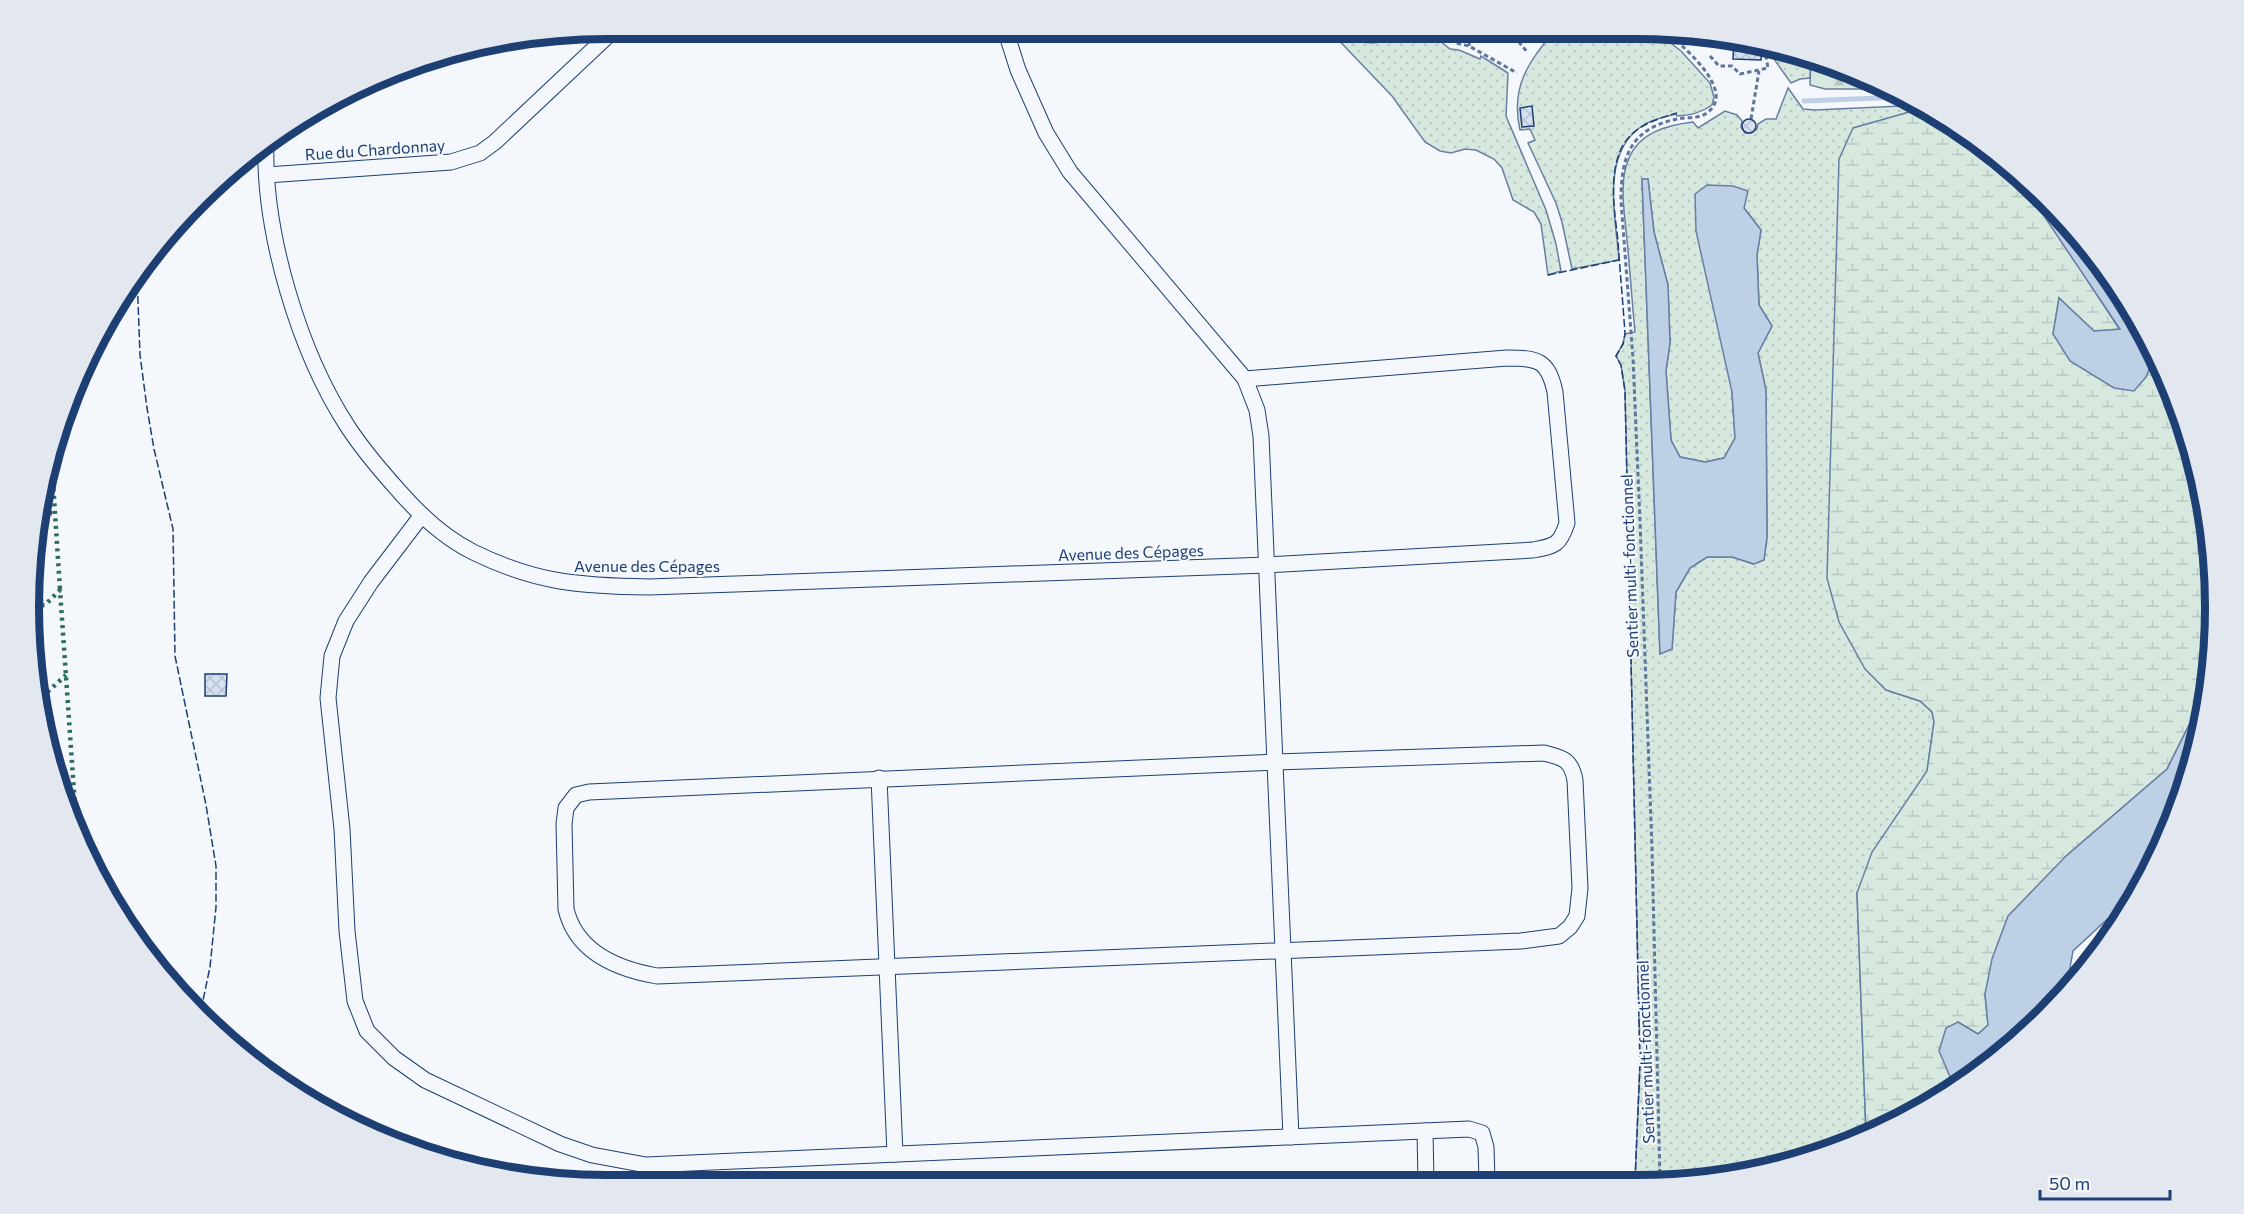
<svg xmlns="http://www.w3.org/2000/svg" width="2244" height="1214" font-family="Commissioner,sans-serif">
<defs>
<pattern id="grass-dots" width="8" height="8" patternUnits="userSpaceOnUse" patternTransform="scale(1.5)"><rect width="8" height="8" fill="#d7e8df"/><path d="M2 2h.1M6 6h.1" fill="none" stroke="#b8c8c3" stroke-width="1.8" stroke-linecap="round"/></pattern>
<pattern id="forest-firs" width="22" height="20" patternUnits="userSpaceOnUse" patternTransform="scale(1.5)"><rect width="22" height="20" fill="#d7e8df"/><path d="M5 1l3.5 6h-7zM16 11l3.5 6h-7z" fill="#b8c8c3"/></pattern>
<pattern id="wetland-marsh" width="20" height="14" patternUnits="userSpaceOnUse" patternTransform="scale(1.5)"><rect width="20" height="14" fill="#d7e8df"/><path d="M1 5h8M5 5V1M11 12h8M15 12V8" fill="none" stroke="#b8c8c3"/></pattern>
<pattern id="building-cross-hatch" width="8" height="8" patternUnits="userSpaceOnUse" patternTransform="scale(1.5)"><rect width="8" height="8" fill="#d5e0f0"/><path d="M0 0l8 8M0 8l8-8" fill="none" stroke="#b6c1d1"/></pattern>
</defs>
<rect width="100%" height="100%" fill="#f4f7fb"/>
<g fill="url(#grass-dots)" stroke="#687fa3" stroke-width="1.5" fill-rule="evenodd">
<polygon points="1328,29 1345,29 1358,42 1373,43 1402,37 1415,38 1440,41 1450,49 1459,50 1480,59 1481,56 1508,73 1506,116 1546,210 1556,244 1561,271 1548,275 1541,224 1534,212 1513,200 1502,168 1494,159 1476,150 1465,149 1451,153 1440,151 1425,142 1392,96"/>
<path d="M 1555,30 L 1654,30 L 1681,51 L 1710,83 L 1714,97 L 1712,105 C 1701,113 1691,115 1677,116 L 1676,114 C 1665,117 1652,119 1642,126 C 1600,154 1616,218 1619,260 L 1572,269 L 1562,222 L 1556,203 L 1528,143 L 1535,140 L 1530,129 L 1520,130 C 1510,86 1529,62 1555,30 Z"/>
<polygon points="1764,45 1787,48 1811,58 1810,78 1800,79 1791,83"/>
<path d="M 1788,88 L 1803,109 L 1815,110 L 1923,105 L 1927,107 L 1854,128 L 1886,690 L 1920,701 L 1932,712 L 1934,722 L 1927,771 L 1857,893 L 1866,1134 L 1823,1155 L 1712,1181 L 1635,1181 L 1640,1063 L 1625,391 L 1621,365 L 1616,356 L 1623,344 L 1625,334 L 1635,332 C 1632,301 1630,271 1627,240 C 1625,215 1618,183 1629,158 C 1640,132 1668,125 1693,122 L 1698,128 L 1725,111 L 1737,115 L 1742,121 L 1741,127 L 1745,133 L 1751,133 L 1757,129 L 1758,124 L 1766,119 L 1776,119 ZM 1642,179 L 1648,179 L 1654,232 L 1668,285 L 1670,343 L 1666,371 L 1671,440 L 1680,457 L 1705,462 L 1724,458 L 1735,438 L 1732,392 L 1733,186 L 1744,208 L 1761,230 L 1757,255 L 1759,305 L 1772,326 L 1758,353 L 1766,390 L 1767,537 L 1764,560 L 1753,564 L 1732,557 L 1707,557 L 1690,568 L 1676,592 L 1672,649 L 1660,654 Z"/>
</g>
<polygon fill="url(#forest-firs)" stroke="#687fa3" stroke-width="1.5" points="1811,58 1885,89 1825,89 1810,85"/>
<polygon fill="url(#wetland-marsh)" stroke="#687fa3" stroke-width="1.5" points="1927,107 2018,172 2043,198 2047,219 2120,330 2094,331 2059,298 2053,334 2146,377 2152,362 2159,360 2196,457 2214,569 2211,681 2167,769 2065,857 1985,994 1988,1025 1978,1034 1958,1022 1951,1079 1959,1088 1866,1134 1857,893 1872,852 1927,771 1934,722 1932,712 1920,701 1886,690 1865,669 1839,622 1827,578 1839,159 1853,128"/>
<g fill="#bed0e5" stroke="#687fa3" stroke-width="1.5">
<polygon points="1642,179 1648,179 1654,232 1668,285 1670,343 1666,371 1671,440 1680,457 1705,462 1724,458 1735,438 1732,392 1696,231 1695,194 1707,185 1733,186 1748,191 1744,208 1761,230 1757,255 1759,305 1772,326 1758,353 1766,390 1767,537 1764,560 1754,564 1732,557 1707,557 1690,568 1676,592 1672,649 1660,654"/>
<polygon points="2042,198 2096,255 2156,351 2159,360 2152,362 2146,377 2134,391 2114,388 2070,361 2053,334 2059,298 2094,331 2120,329 2046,219"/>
<polygon points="2211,681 2185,793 2142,887 2073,951 2066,990 2046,1016 1959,1088 1951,1079 1939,1051 1946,1028 1958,1022 1978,1034 1988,1025 1985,994 1992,959 2008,916 2065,857 2167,769"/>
</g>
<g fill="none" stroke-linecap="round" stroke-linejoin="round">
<polyline stroke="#bed0e5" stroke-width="5" points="1804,101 1904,97"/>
</g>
<g fill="url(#building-cross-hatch)" stroke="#1d3f73" stroke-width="1.5">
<polygon points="1734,41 1762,44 1761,60 1733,59"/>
<polygon points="1532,106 1534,126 1522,127 1520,108"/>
<circle cx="1749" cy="126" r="7"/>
<polygon points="205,674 227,674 226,696 205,696"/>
</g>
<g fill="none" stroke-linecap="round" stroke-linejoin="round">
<defs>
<g id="street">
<polyline points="1005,29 1018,70 1046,133 1070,172 1245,379 1257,410 1261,436 1291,1137"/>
<path d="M 266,142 C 263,232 299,352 348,427 C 363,450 381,471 399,491 C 419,514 445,538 473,552 C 536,583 580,586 649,587 L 1267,565 L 1533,550 C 1555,546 1560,545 1567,523 L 1555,392 C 1548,360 1538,358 1507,358 L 1245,379"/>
<polyline points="267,175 451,162 480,153 495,142 615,29"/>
<polyline points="422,515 371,582 346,621 332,656 328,698 342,829 347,931 355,1001 367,1031 394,1058 425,1080 560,1144 592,1155 646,1165 1469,1129 1482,1133 1486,1147 1487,1181"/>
<path d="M 1544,753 C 1563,758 1571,759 1575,780 L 1580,888 L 1577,916 L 1570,927 L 1559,936 L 1521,941 L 657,976 C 617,969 576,952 566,909 L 564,824 L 566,808 L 576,795 L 589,792 L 1276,762 Z"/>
<polyline points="879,778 895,1154"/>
<polyline points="1425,1131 1426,1182"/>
</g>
</defs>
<use href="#street" stroke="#1d3f73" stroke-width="17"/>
<g stroke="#5e769c" stroke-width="3" stroke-dasharray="4.5 3" stroke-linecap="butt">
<polyline points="1453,29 1456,43 1469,46 1517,73"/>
<polyline points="1509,30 1528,53"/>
<polyline points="1540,30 1541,34"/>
<polyline points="1469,46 1470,29"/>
<polyline points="1711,47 1729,39"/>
<polyline points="1710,56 1719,66 1732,66 1740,74 1768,68 1764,45"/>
<polyline points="1751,119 1759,71"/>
<path d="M 1660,1181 L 1652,849 L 1640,521 L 1633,358 L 1621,201 C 1621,158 1629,129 1677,119 C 1687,117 1700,119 1708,112 C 1737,90 1680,43 1663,30"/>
</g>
<use href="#street" stroke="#f4f7fb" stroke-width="15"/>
<g stroke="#2c6c60" stroke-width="4.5" stroke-dasharray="3 4.5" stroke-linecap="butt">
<polyline points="51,451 60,590"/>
<polyline points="43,509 55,515"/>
<polyline points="35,594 45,605"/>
<polyline points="34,606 45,605 60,590 77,835"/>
<polyline points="42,697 66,675"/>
</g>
<g stroke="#1d3f73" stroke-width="1.5" stroke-dasharray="8 3" stroke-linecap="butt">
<polyline points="137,274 140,355 147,408 154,449 173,529 175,656 206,805 216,866 216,907 210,967 202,1005 205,1015"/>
<polyline points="1548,275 1619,260"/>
<path d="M 1635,1181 L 1640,1063 L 1625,391 L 1621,365 L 1616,356 L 1623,344 L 1625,334 C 1623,303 1620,272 1618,241 C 1615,214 1609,181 1619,154 C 1628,128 1653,120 1677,113"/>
</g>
</g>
<g text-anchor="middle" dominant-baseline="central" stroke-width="4.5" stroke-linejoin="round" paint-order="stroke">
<g font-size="16" fill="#1d3f73" stroke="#f4f7fb">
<text transform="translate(375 149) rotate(-4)">Rue du Chardonnay</text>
<text transform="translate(1131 552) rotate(-2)">Avenue des Cépages</text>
<text x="647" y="565">Avenue des Cépages</text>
<text transform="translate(1629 566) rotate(-92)">Sentier multi-fonctionnel</text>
<text transform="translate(1645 1052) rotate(-92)">Sentier multi-fonctionnel</text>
</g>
</g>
<path d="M0 0H2244V1214H0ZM607 39H1637A568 568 0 0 1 2205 607V607A568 568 0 0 1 1637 1175H607A568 568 0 0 1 39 607V607A568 568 0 0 1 607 39Z" fill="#e3e8f0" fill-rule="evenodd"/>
<path fill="none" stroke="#1d3f73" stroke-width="8" d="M607 39H1637A568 568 0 0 1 2205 607V607A568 568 0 0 1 1637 1175H607A568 568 0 0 1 39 607V607A568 568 0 0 1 607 39Z"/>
<path d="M2040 1190v9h130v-9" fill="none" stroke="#1d3f73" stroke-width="3"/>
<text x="2049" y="1190" font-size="18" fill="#1d3f73" stroke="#f4f7fb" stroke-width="4.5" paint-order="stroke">50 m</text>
</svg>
